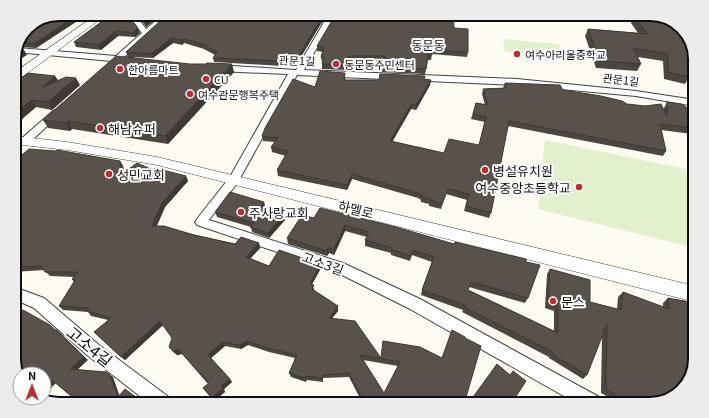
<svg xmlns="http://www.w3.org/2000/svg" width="709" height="418" font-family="Georgia,'Noto Sans KR',serif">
<rect width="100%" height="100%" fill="#fefcf2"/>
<g fill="#e3f0ce">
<polygon points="503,39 559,44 563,57 505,52"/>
<polygon points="545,140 686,169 695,207 695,248 538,209"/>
</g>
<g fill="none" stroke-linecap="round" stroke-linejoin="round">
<defs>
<g id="minor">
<polygon points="127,14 135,14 146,29 164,14 172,14 124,57 133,58 133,62 119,62 114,64 111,64 111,61 16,52 18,48 116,56 142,33"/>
<polygon points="326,14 334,14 335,17 304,70 517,79 636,91 695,100 695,106 636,96 517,85 297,75 238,182 209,220 343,263 420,299 601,398 603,404 578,404 410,309 334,271 197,225 195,222 197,219 230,177 288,74 218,71 214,68 218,65 296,70 327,17"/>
<polygon points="56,110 59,111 61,113 59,115 29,143 21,143 20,141 21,139 53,111"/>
<polygon points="14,287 44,298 99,345 170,398 172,404 150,404 87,355 34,308 14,299"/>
</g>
<g id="tertiary">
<polygon points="97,14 107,14 18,80 14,81 14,73"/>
<polygon points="14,136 67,142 157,157 695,286 695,302 157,165 67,150 14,144"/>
</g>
</defs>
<use href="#minor" stroke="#424242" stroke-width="2"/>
<use href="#tertiary" stroke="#424242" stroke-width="1"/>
<use href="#minor" fill="#fff" fill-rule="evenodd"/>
<use href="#tertiary" fill="#fff" fill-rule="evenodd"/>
</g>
<g fill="#4c4641" fill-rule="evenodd">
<polygon points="59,14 88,14 36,48 18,47 27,27"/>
<polygon points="112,14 140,33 135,37 118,36 101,50 76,47 74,42"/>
<polygon points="137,14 162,14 146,27"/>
<polygon points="168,14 325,14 325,17 299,60 287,58 282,66 214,62 213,58 215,55 204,49 184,43 182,45 173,43 153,58 128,57 126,52"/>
<polygon points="335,14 453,14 454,28 468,52 467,57 432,54 431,60 428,60 425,74 382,72 383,67 384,61 349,61 347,70 322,69 322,64 323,62 322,62 321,57 323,52 317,51 317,46 335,15"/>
<polygon points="634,16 689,36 693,50 690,50 689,77 685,84 664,79 663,61 638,57 641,64 637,71 596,68 585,36 588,29 638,33 631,23"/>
<polygon points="234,72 168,144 72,129 70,131 48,128 43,120"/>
<polygon points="55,76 58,81 80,85 52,110 36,107 15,125 14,125 14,83"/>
<polygon points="346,78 345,80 379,80 424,79 431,80 430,85 416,110 411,109 392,141 444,153 479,145 485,122 471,119 476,103 485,105 482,94 483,89 503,88 505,83 563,90 627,104 664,109 664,108 667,102 687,109 695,111 695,139 692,134 661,130 666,151 663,156 508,126 491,213 489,218 464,211 467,200 446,194 441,209 429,206 429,204 421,202 421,200 418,198 352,179 347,190 278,176 277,170 286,156 272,152 271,147 275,142 263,141 262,136 315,87"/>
<path d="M 14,155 L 120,161 L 123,166 L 124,172 L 153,170 L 186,176 L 188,181 L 165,207 L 157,226 L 235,244 L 259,243 L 260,248 L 250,259 L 269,266 L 321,268 L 312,284 L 314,289 L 314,291 L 338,311 L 332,318 L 381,358 L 442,358 L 465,338 L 464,404 L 363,404 L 349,377 L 323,378 L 323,382 L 307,380 L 306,382 L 291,377 L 289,373 L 295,358 L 269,352 L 248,345 L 241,349 L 225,346 L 211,358 L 230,379 L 232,382 L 224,389 L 225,392 L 214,401 L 203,388 L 208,384 L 182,354 L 177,355 L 172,351 L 169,347 L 172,338 L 163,325 L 125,360 L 98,336 L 108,320 L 91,316 L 88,312 L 63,310 L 59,306 L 74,282 L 72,279 L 74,277 L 50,276 L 44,270 L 14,272 ZM 363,360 L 398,366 L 384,393 Z"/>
<polygon points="695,177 695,190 693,180"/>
<polygon points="264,202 265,207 264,209 285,220 269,238 252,232 251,227 217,217 215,212"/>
<polygon points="314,218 454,244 526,262 528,298 525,303 469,287 468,290 554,331 554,311 545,308 547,274 550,269 590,302 617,309 618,297 623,292 663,307 663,303 668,298 695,303 651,404 619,404 616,401 601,393 602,336 587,375 583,379 549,358 549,357 462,312 463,310 421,295 422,290 432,262 412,255 410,261 391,255 391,253 365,246 365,240 367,237 345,231 334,255 329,253 327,256 288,244 287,238"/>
</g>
<g fill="#3e3935">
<polygon points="79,14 88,14 36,48 34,44"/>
<polygon points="155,14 162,14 146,27 145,22"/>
<polygon points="324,14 325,14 325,17 299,60 299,55"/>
<polygon points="138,28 140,33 135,37 133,33"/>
<polygon points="116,31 118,36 101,50 99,45"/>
<polygon points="172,38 173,43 153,58 151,54"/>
<polygon points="183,39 184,43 182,45 181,40"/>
<polygon points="24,50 27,55 14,63 14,57"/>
<polygon points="286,53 287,58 282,66 282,61"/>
<polygon points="349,56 349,61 347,70 347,65"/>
<polygon points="232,64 234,72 168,144 165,136"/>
<polygon points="55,76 60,83 43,87"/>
<polygon points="76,78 80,85 52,110 48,102"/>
<polygon points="431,80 430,85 416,110 416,105"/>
<polygon points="32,100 36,107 15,125 14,124 14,114"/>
<polygon points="412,104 411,109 390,146 390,141"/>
<polygon points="68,121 72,129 70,131 66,123"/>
<polygon points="120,161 123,166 125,178 122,174"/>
<polygon points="352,174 352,179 347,190 347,185"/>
<polygon points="186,176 188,181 165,207 154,231 152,226 162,203"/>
<polygon points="264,202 265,207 261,213 260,208"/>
<polygon points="284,215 285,220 269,238 268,233"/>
<polygon points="345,225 345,231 334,255 334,249"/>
<polygon points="259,243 260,248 247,262 246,257"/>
<polygon points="328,248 329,253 327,256 327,251"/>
<polygon points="320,264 321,268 310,288 310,284"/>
<polygon points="338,306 338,311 329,322 329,318"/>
<polygon points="160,321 163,325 125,360 121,357"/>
<polygon points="55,328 88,360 74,373 70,369"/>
<polygon points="247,341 248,345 241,349 239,345"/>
<polygon points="222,342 225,346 210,359 208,355"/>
<polygon points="179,350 182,354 177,355 174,351"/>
<polygon points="109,374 113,377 121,400 118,397"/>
<polygon points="230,379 232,382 224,389 225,392 214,401 212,398 221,386"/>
<polygon points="52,380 56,383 49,390 45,386"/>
</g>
<g fill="#58514c" stroke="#3e3935" fill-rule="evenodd">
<polygon points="59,14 79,14 34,44 20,42 27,27"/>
<polygon points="112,14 127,14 138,28 133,33 116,31 99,45 74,42"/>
<polygon points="138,14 155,14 145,22"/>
<polygon points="168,14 324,14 299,55 286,53 282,61 213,58 217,52 203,44 183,39 181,40 172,38 151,54 126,52"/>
<polygon points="336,14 453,14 454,28 468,29 468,52 432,50 432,55 428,55 426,69 383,67 386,56 349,56 347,65 322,64 324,57 321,57 324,47 317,46"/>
<polygon points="634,16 669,19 673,20 689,36 691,42 689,42 691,65 694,68 689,77 668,72 668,54 633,48 641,64 600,61 588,29 647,34"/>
<polygon points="17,49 24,50 14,57 14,56"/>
<polygon points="116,56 190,64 206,64 207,63 232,64 165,136 68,121 66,123 43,120"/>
<polygon points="320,71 345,73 344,80 379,80 380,74 425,76 424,79 431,80 416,105 412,104 408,110 390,141 444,153 449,139 479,145 486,117 473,114 476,103 488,105 483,89 506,88 505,83 560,85 563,90 601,96 622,101 627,104 645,106 661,104 667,116 667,102 681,104 686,107 687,109 695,111 695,128 660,124 666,151 509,121 491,213 466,206 469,194 448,189 442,204 430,200 430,199 422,197 422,195 418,193 352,174 347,185 277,170 288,151 271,147 278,138 262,136 265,128 293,79 315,87"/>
<polygon points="28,73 55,76 43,87 66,77 76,78 48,102 32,100 14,114 14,83"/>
<path d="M 29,149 L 55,151 L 57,150 L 120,161 L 122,174 L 137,163 L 153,170 L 155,168 L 186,176 L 162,203 L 152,226 L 164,226 L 194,235 L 235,244 L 241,237 L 259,243 L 246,257 L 269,266 L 279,250 L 320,264 L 310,284 L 314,285 L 312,289 L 338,306 L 329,318 L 355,321 L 381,358 L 383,341 L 420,347 L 442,358 L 452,330 L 465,337 L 465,338 L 481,346 L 464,404 L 365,404 L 349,373 L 323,375 L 322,378 L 306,376 L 305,378 L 289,373 L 297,355 L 267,348 L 247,341 L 239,345 L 222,342 L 208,355 L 230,379 L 221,386 L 223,388 L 212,398 L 203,388 L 209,383 L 179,350 L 174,351 L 169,347 L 172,338 L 160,321 L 121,357 L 94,332 L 111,318 L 87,311 L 89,308 L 59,306 L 75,280 L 72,279 L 78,272 L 45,272 L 41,266 L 14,267 L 14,155 L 22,155 ZM 360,355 L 400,362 L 384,393 Z"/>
<polygon points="230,192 264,202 260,208 284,215 268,233 250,227 254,223 215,212"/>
<polygon points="320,208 396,227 454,244 455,242 526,259 526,262 540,265 528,298 471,282 468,290 558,333 558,306 548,304 550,269 590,280 590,302 621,310 623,292 669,309 668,298 695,303 695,360 689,382 673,398 651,404 629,404 621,398 606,389 607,324 587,375 552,354 553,352 464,307 465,305 422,290 434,257 413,250 411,256 392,250 392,248 365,240 369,232 345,225 334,249 328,248 327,251 287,238 302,215 314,218"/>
<polygon points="23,310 50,325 84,357 70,369 106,372 109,374 118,397 125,389 144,403 143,404 67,404 71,396 52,380 45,386 44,386 44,374 20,374 20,378 19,377 14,362 14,319"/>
<polygon points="497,364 510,375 513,371 526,381 511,404 468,404"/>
<polygon points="342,400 349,404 340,404"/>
</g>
<g fill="#ba2d30" stroke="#fff" stroke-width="1.5">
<circle cx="517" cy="54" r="4"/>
<circle cx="336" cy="64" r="4"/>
<circle cx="120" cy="69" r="4"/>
<circle cx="206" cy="79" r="4"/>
<circle cx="190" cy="94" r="4"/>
<circle cx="100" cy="128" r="4"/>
<circle cx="485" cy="170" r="4"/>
<circle cx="109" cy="174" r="4"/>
<circle cx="579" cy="187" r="4"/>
<circle cx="241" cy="212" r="4"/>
<circle cx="553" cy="301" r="4"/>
</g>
<g text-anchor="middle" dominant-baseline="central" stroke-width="4" stroke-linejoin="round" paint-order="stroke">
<g font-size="11" fill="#0f0f0f" stroke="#fff" text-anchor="start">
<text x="525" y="54">여수아리울중학교</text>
<text x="344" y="64">동문동주민센터</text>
<text x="128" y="69">한아름마트</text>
<text x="214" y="79">CU</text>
<text x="198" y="94">여수관문행복주택</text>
</g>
<g font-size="11" fill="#0f0f0f" stroke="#fff">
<text transform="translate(297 60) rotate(2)">관문1길</text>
<text transform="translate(621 79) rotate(7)">관문1길</text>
</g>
<g font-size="12" fill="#0f0f0f" stroke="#fff">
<text x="428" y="44">동문동</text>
</g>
<g font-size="13" fill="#0f0f0f" stroke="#fff" text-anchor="start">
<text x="108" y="128">해남슈퍼</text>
<text x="493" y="170">병설유치원</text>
<text x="117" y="174">성민교회</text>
<text x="571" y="187" text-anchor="end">여수중앙초등학교</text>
<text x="249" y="212">주사랑교회</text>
<text x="561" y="301">문스</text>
</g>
<g font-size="13" fill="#0f0f0f" stroke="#fff">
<text transform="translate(356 209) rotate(14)">하멜로</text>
<text transform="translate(323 263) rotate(20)">고소3길</text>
</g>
<g font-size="16" fill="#0f0f0f" stroke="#fff">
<text transform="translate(90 346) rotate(39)">고소4길</text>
</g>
</g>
<path d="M0 0H709V418H0ZM59 21H650A38 38 0 0 1 688 59V359A38 38 0 0 1 650 397H59A38 38 0 0 1 21 359V59A38 38 0 0 1 59 21Z" fill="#ececec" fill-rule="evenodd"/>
<path fill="none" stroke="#0f0f0f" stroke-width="2" d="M59 21H650A38 38 0 0 1 688 59V359A38 38 0 0 1 650 397H59A38 38 0 0 1 21 359V59A38 38 0 0 1 59 21Z"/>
<g transform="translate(32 386)"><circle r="19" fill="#ffffff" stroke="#9f9f9f"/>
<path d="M0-3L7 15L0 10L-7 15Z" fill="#ba2d30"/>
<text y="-6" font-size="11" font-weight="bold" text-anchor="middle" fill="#0f0f0f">N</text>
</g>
</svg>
